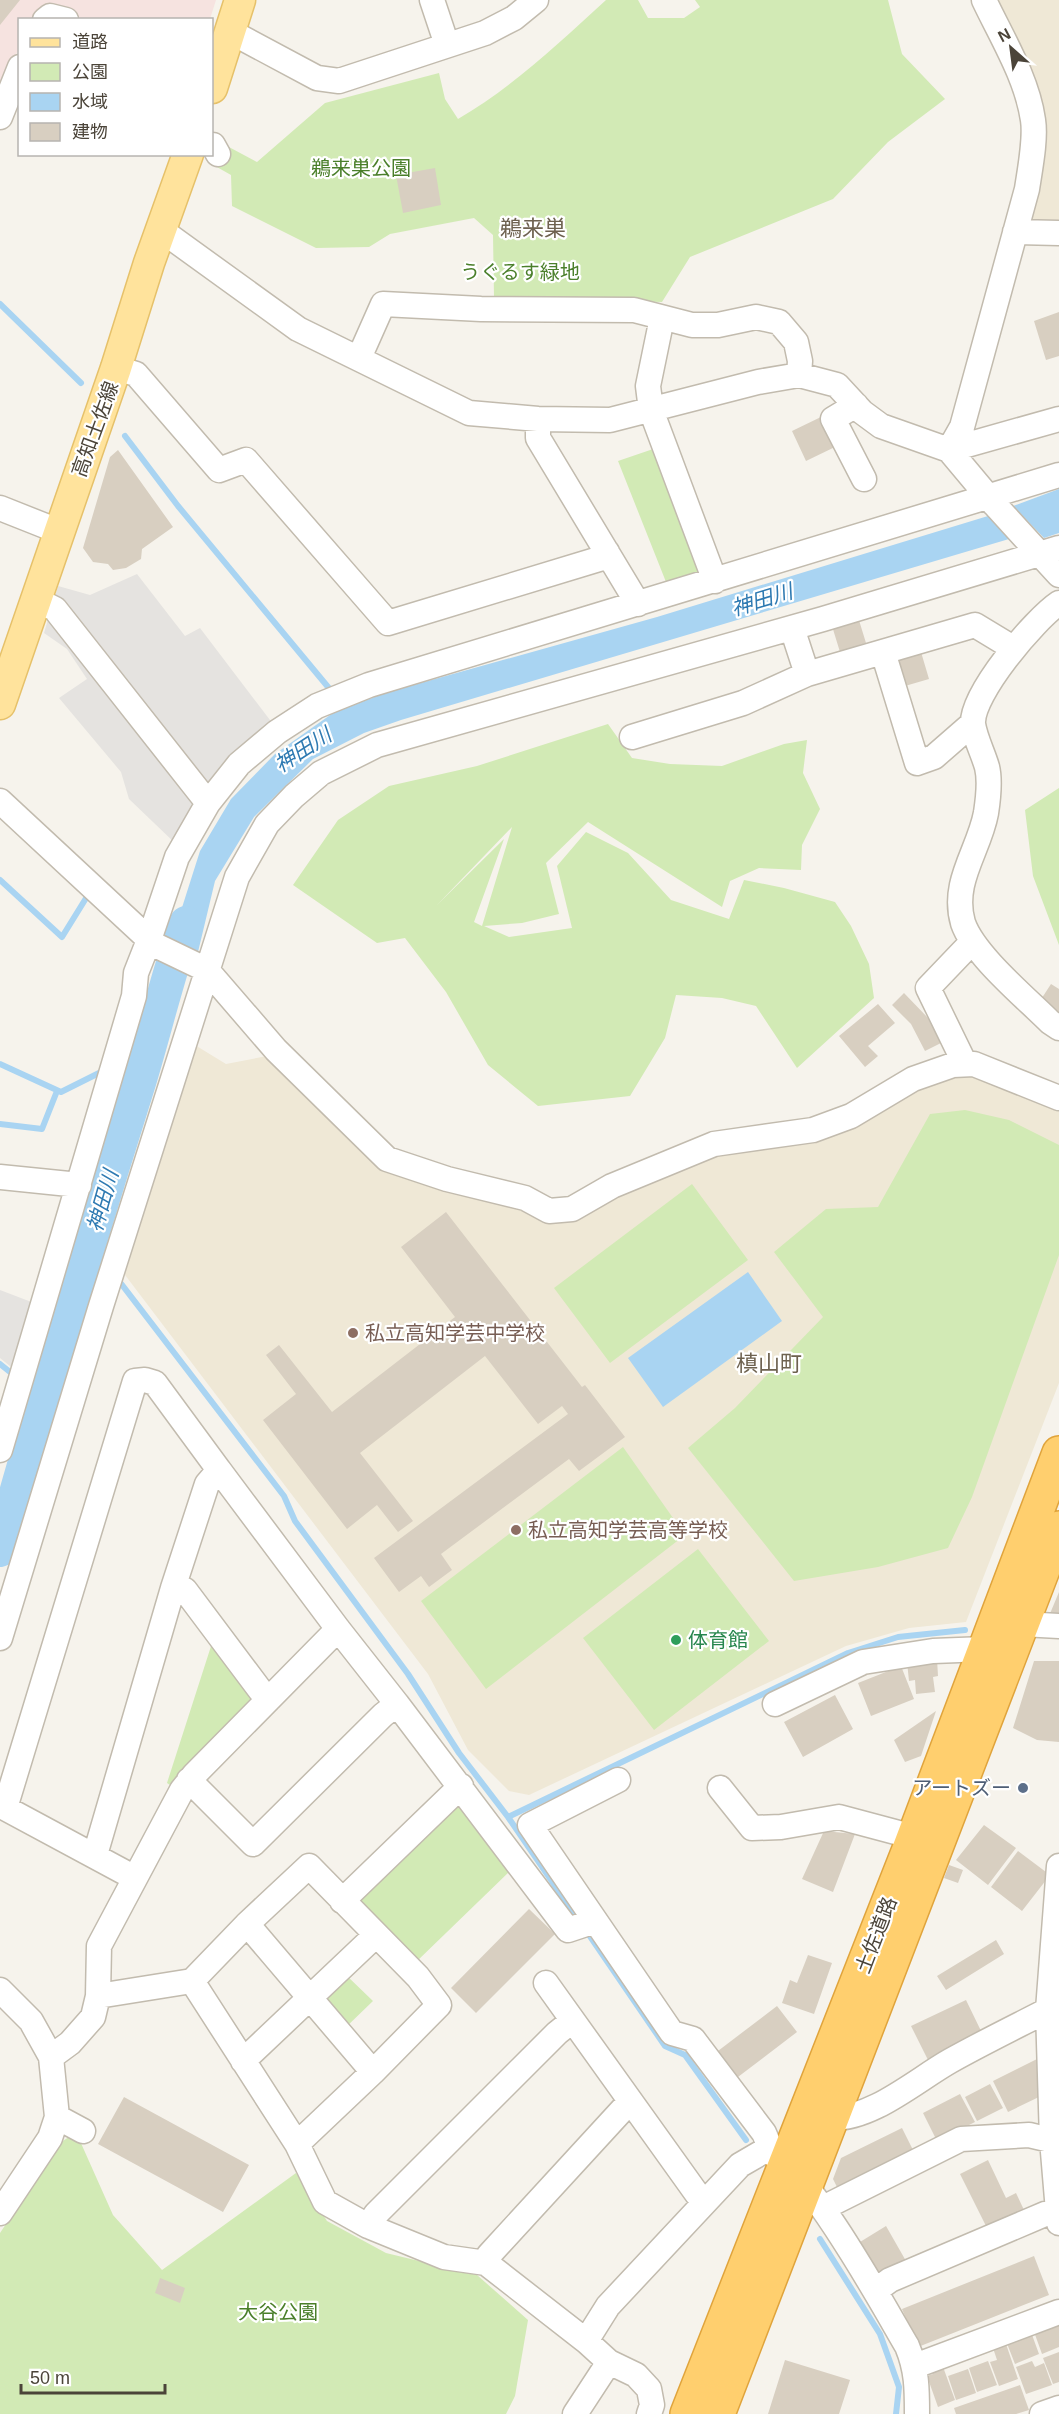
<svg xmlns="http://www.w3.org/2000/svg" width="1059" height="2414" font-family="Helvetica,'Noto Sans JP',sans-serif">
	<rect width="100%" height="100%" fill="#f6f3ec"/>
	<!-- education -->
	<path fill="#efe8d6" d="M997,0H1059V228H1026L1046,144L1045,123Z
		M190,1042L226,1064L267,1056L380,1166L528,1206L546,1217L711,1152L967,1070L1032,1094L1059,1110V1383L966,1622L909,1628L846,1646L529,1795L509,1791L468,1750L428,1674L122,1271Z"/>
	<!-- medical -->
	<path fill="#f6e3e0" d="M0,0H216L210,19H81L68,9L41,10L33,19L20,20L19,47L0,96Z"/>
	<!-- green -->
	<path fill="#d2eab5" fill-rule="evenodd" d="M606,0H638L648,18H684L700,7L695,0H888L902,54L945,99L888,142L833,199L690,257L662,302L494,297L493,235L474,218L390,234L369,247L316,248L232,206L231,175L208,162L214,139L257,162L325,103L439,73L445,99L458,119C513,87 559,43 606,0Z
		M659,447L707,575L668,587L618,461Z
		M608,724L632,758L670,764L722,766L784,744L807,740L803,773L820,809L802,845L801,870L759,868L730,881L722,907L588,822L546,863L559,914L522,923L484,926L509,937L572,928L557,866L586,832L628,853L671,900L729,919L744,880L784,888L835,902L851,926L869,964L874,998L797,1068L756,1006L722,998L676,995L665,1038L630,1096L538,1106L488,1065L446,992L405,938L377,943L293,885L338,820L389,786L477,766ZM512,827L482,926L474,922L504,839L437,905Z
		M1059,788V945L1033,876L1025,810Z
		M965,1110L1009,1120L1059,1145V1255L972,1497L948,1548L878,1567L794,1581L688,1448L735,1408L823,1317L774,1252L826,1209L878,1207L930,1114Z
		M692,1184L748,1260L610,1363L554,1288Z
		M623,1447L685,1535L486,1689L421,1601Z
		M698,1549L769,1641L654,1730L583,1638Z
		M213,1640L254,1692L252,1706L170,1785L167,1783Z
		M458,1798L512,1869L415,1963L357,1898Z
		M345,1974L373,2001L343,2030L318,2000Z
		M76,2132L113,2215L162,2270L296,2173L327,2221L386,2253L477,2275L528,2320L515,2396L506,2414H0V2233L60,2143Z"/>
	<!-- parking -->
	<path fill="#e5e3e0" d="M137,574L185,636L200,628L273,724L177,845L129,799L121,772L59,698L87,679L67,649L44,633L58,586L90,595Z
		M0,1290L34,1303L15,1370L0,1358Z"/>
	<!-- water -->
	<path fill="#a9d4f2" d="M1059,489V533L1044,538L1013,506Z
		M988,516L1009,539L401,720L364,733L313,759L254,817L215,881L198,952L172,939L200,851L231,799L275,754L333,713L385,693L657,617Z
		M748,1272L782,1321L663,1407L628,1358Z"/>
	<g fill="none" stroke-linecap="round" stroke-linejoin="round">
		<!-- stream -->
		<path stroke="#a9d4f2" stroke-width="6" d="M0,304L81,383
			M125,436L178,506L333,693
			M0,880L62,937L88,895L91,899
			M122,1061L150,1048
			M0,1064L61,1092L105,1070
			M0,1124L42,1129L57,1091
			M89,1242L106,1264
			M116,1277L284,1496L295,1521L408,1674L459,1753L508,1817L579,1921
			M0,1364L15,1376
			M24,1383L42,1398
			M508,1817L848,1653L898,1637L965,1630
			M585,1929L665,2046L685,2055L746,2140
			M820,2239L880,2334L899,2387L896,2414"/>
		<!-- river -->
		<path stroke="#a9d4f2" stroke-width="34" d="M0,1550C43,1396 89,1242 137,1089C154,1034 167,977 186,923"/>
	</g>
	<!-- building -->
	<path fill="#d8cfc1" d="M0,0H20L0,25Z
		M435,168L441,205L403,213L396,175Z
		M1059,312V356L1046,360L1034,321Z
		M823,416L837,446L806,461L792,431Z
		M118,450L173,527L142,549L141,559L126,568L113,570L108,564L93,562L83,548L110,457Z
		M858,617L866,643L840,652L832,626Z
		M921,652L929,679L905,686L898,659Z
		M1051,984L1059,989V1017L1038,1004Z
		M904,993L930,1020L943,1042L925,1051L911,1024L892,1005Z
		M878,1004L895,1023L868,1046L878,1056L865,1067L839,1036Z
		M446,1212L582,1387L585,1385L625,1437L579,1471L569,1459L441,1554L452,1570L429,1587L421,1576L399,1592L374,1558L568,1414L562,1406L538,1424L485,1356L360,1453L413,1521L398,1532L377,1505L347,1529L263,1420L296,1394L266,1355L279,1345L332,1412L455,1317L401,1247Z
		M1059,1592V1617L1049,1616Z
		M937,1659L938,1676L933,1677L935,1692L916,1694L915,1680L909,1681L907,1662Z
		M1034,1661H1059V1742L1037,1740L1013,1728Z
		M901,1666L914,1699L871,1716L858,1683Z
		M835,1695L853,1729L803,1757L784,1722Z
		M936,1711L921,1756L905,1762L894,1740Z
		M984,1825L1016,1848L988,1885L956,1860Z
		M824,1831L855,1834L833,1892L802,1879Z
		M1018,1851L1050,1875L1022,1911L991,1887Z
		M949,1865L963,1870L958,1883L944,1878Z
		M529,1909L555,1934L476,2013L451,1988Z
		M996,1940L1004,1954L946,1990L937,1976Z
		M808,1955L832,1963L814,2014L782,2003L790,1980L797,1983Z
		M966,2000L982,2033L928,2060L911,2026Z
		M777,2006L797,2032L734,2080L714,2054Z
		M1041,2057L1044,2080L1038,2091L1041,2096L1008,2112L993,2081Z
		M990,2084L1003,2108L977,2121L965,2097Z
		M960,2094L975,2122L937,2141L923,2113Z
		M124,2097L249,2165L223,2212L98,2144Z
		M902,2128L913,2150L837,2187L833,2179L841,2158Z
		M988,2160L1006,2198L1016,2193L1024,2210L987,2228L960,2174Z
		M886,2226L906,2261L880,2276L860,2242Z
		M1034,2256L1049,2295L918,2347L902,2309Z
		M160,2278L185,2288L180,2303L155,2293Z
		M1059,2318V2347L1042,2354L1033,2329Z
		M1031,2332L1039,2354L1015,2364L1006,2341Z
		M1006,2344L1018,2379L999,2386L990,2362L997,2360L993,2348Z
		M1059,2352V2382L1053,2384L1043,2358Z
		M785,2360L850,2380L839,2414H768Z
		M988,2361L997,2385L977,2392L969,2368Z
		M1032,2361L1035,2367L1044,2363L1052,2385L1026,2394L1016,2367Z
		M942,2364L955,2400L938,2407L927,2376L933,2374L930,2368Z
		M968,2369L976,2393L956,2400L948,2376Z
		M1020,2385L1029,2410L1016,2414H956L954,2408Z"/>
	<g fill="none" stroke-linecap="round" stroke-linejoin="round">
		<defs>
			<path id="minor" d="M432,0L447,45
				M45,20L50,16L66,20
				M231,32L317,78L339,81L485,33L514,18L536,0
				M0,117L20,67
				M213,145L218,154
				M161,230L298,329L469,413L538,419L610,420L758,382L799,375L837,385L862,412L881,426L949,450L995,505L1059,575
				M1015,232L1059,233
				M662,318L648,386L651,410L715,581
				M359,358L383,304L481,309L634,310L692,325H718L756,317L779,322L796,342L800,361L799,375
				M116,368L136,374L219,470L246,460L388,623L599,559L607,552
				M856,405L833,419L864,479
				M538,419V438L638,604
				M949,450L962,427L1027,189C1030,169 1036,139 1033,120C1027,78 1002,38 984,0
				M949,450L1059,419
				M0,508L58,531
				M35,599L55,609L208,803
				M1059,603C1035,619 971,694 973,724C975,738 983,753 987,767C990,779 988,800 986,813C979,851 951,882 963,923C974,955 1025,997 1050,1022L1059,1028
				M792,628L807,674
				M883,652L917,763L934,757L973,723
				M632,737L743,703L807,674L975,625L1013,648
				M0,801L155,945L207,970L276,1050L387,1159L447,1179L525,1198L549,1211L572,1209L612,1186L714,1144L813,1130L851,1116L913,1079L953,1065L974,1064L1059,1098
				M965,1064L928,988L972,942
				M0,1177L79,1185
				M0,1450L134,996L136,973L149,940L177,857L208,803L239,764L277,732L317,706L369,685L1059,475
				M173,1588L185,1590L260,1690L270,1698
				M1022,1624L1059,1626
				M0,1638L101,1306L237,877L267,824L294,796L321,773L377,745L823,619L1059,548
				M397,1704L568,1930L595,1921
				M775,1704L863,1662L933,1651L985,1649
				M189,1780L253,1844L383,1715L397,1704L338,1629L219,1470
				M618,1780L530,1825L672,2033L693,2039L764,2133L772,2152
				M720,1788L752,1828L781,1827L839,1817L914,1837
				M95,1855L173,1588L207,1484L219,1470L155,1383L145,1380L135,1381L5,1808L135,1878
				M1059,1866L1048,2010L1052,2140L1059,2223
				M342,1901L461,1786
				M247,1924L373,2072
				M192,1981L297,2144L325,2202L368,2226L444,2257L486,2263L586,2341L609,2362L636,2375L649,2389L652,2405L649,2414
				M546,1983L697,2194L705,2201
				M0,1990L31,2021L51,2057L57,2117L50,2138L0,2213
				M98,1996L192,1981L247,1924L309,1866L418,1977L439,2005L373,2072L297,2144
				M51,2057L70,2043L93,2017L98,1996L99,1946L182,1790L194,1775L338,1629
				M243,2061L376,1935
				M57,2117L83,2131
				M832,2118C872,2119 915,2081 950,2061C982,2043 1015,2027 1048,2010
				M823,2208L961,2139L1029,2135L1059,2142
				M368,2226L376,2214L557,2033L572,2021
				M486,2263L489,2255L623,2109L631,2104
				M875,2291L890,2280L1045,2214L1058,2213
				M586,2341L608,2306L740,2165L764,2151C803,2157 885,2309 907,2346C917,2370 917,2389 917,2414
				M915,2366L1059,2312
				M575,2414L609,2362
				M1042,2414L1059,2408"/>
			<path id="major" d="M212,88L240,0
				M0,704L116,368L149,263L188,154"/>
			<path id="highway" d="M687,2414L908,1852L1059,1453
				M718,2414L1059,1528"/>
		</defs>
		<!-- minor casing -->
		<use href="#minor" stroke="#c2bbae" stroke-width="27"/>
		<!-- major casing -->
		<use href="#major" stroke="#e6c16a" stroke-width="33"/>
		<!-- highway casing -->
		<use href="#highway" stroke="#e0a43c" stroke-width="36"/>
		<!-- minor -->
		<use href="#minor" stroke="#fff" stroke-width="24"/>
		<!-- major -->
		<use href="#major" stroke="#ffe39c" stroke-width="30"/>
		<!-- highway -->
		<use href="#highway" stroke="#ffcf6e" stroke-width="33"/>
	</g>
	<!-- markers -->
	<g fill="#8d6e63" stroke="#fff" stroke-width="2">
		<circle cx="353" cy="1333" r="6"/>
		<circle cx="516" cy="1530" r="6"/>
	</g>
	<circle fill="#2e9e5b" stroke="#fff" stroke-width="2" cx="676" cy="1640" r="6"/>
	<circle fill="#5c6f8a" stroke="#fff" stroke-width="2" cx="1023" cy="1788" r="6"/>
	<g text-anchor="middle" stroke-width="4.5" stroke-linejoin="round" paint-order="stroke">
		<!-- park labels -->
		<g font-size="20" fill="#4a7f2a" stroke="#fff">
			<text x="361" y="175">鵜来巣公園</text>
			<text x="520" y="279">うぐるす緑地</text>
			<text x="278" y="2319">大谷公園</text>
		</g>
		<!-- street labels -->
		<g font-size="20" fill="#4b4439" stroke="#fff">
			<text transform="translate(95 429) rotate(-70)" y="7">高知土佐線</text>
			<text transform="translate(876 1935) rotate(-69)" y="7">土佐道路</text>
		</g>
		<!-- education labels -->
		<g font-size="20" fill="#785e54" stroke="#fff" text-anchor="start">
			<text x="365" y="1340">私立高知学芸中学校</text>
			<text x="528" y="1537">私立高知学芸高等学校</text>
		</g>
		<!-- leisure labels -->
		<g font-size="20" fill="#27864d" stroke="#fff" text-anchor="start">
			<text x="688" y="1647">体育館</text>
		</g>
		<!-- service labels -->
		<g font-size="20" fill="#4e5e75" stroke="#fff" text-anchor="end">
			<text x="1011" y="1795">アートズー</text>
		</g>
		<!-- water labels -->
		<g font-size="21" font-style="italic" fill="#2e7ab2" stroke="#fff">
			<text transform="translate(762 600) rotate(-17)" y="7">神田川</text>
			<text transform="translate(303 750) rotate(-33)" y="7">神田川</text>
			<text transform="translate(103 1201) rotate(-74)" y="7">神田川</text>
		</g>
		<!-- quarter labels -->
		<g font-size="22" fill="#6e6250" stroke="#fff">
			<text x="533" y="236">鵜来巣</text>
			<text x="769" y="1371">槙山町</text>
		</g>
	</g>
	<!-- legend -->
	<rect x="18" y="18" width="195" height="138" fill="#ffffff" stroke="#b7b4b0" stroke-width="1.5"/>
	<rect x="30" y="38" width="30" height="9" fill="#ffe39c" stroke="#b7b4b0" stroke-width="1.5"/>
	<text x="72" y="48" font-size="18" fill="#4b4439">道路</text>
	<rect x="30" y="63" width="30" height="18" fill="#d2eab5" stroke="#b7b4b0" stroke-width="1.5"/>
	<text x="72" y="78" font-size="18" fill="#4b4439">公園</text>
	<rect x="30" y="93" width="30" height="18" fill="#a9d4f2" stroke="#b7b4b0" stroke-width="1.5"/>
	<text x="72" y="108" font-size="18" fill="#4b4439">水域</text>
	<rect x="30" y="123" width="30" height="18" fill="#d8cfc1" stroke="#b7b4b0" stroke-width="1.5"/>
	<text x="72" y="138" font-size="18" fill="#4b4439">建物</text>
	<!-- north arrow -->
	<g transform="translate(1011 48) rotate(332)" stroke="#ffffff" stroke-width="4.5" paint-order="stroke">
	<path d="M0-4.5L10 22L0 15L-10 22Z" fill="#4b4439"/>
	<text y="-9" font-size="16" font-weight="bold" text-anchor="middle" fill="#4b4439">N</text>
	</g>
	<!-- scale -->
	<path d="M21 2384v9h144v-9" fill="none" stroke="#4b4439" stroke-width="3"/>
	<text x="30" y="2384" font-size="18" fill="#4b4439" stroke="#ffffff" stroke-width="4.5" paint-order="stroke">50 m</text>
</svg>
